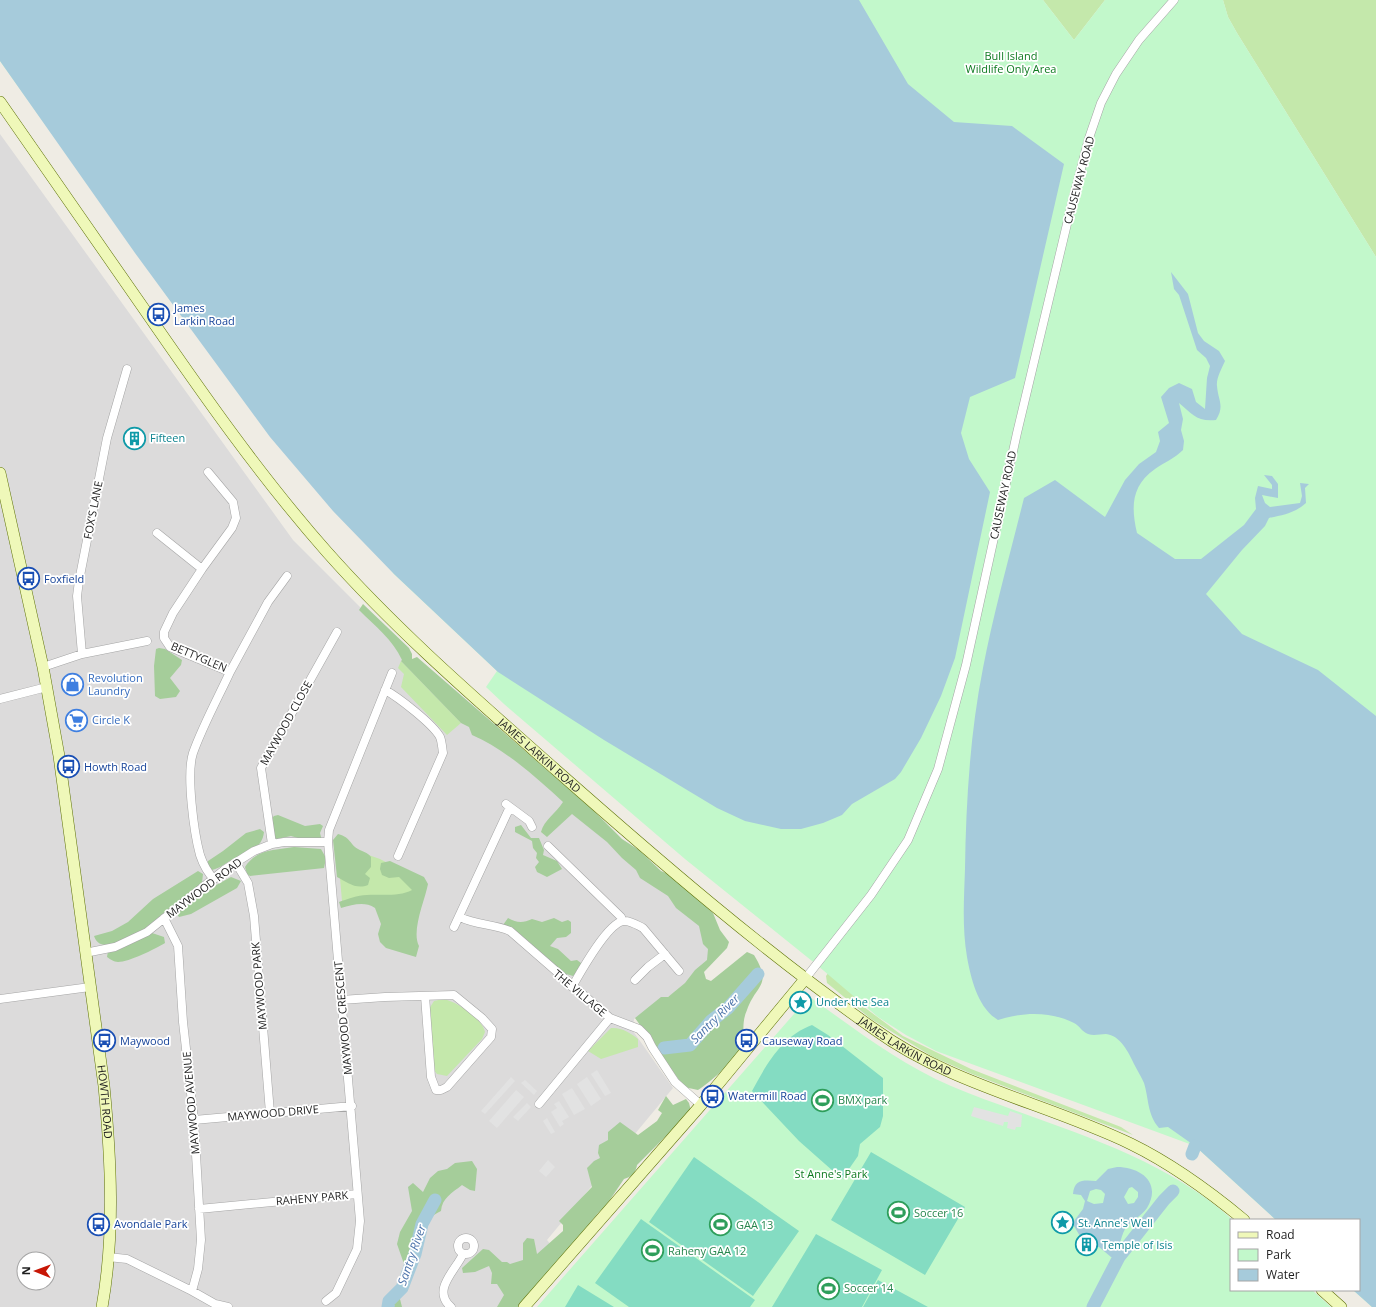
<svg xmlns="http://www.w3.org/2000/svg" width="1376" height="1307" font-family="'Open Sans',sans-serif">
	<rect width="100%" height="100%" fill="#efece4"/>
	<!-- residential -->
	<path fill="#dcdbdb" fill-rule="evenodd" d="M0,134L293,540L420,667L707,918L719,950L683,987L634,1019L633,1031L673,1088L547,1240L560,1256L520,1307H0ZM24,1259H48V1283H24Z"/>
	<!-- grass -->
	<path fill="#c4e8ab" d="M1043,0H1105L1074,40Z
		M1223,0H1376V257L1237,33L1228,17Z
		M401,661L461,723L447,735L401,687L404,674L398,668Z
		M337,844L380,859L420,880L415,896L342,901Z
		M838,960L864,1007L903,1036L971,1069L1121,1127L1133,1135L972,1074L933,1057L871,1019L827,983L826,976Z
		M443,999C456,1001 482,1018 485,1032L482,1039L447,1076L437,1074L434,1070L429,1009L434,1001Z
		M611,1028C621,1027 631,1033 638,1039V1047L601,1059L588,1051Z"/>
	<!-- forest -->
	<path fill="#a5cd9a" d="M363,604L409,648L412,654V659L417,657L593,810L622,839L639,850L661,871L668,874L697,898L713,913L720,930L729,942L727,948L704,972L706,979L711,981L747,952L754,955C773,986 756,984 747,1010C742,1021 744,1029 743,1040C740,1057 712,1081 698,1090L684,1087L635,1018L661,997H668L685,983L695,970L707,960L708,949L703,944L699,926L676,908L668,896L640,878L636,870L622,858L607,842L572,814L547,837L541,832C544,820 556,813 563,802C537,778 505,749 472,735L469,727L461,723L401,661L402,660C393,640 375,626 359,610Z
		M159,648L165,649L182,660L181,665L170,678L180,691L176,697L160,699L155,696L154,666L156,649Z
		M278,815L305,826L320,824L323,826L320,833L322,841L305,840L291,836L277,839L274,838L270,820L274,816Z
		M521,825L531,838H539L544,850L543,855L557,861L562,869L547,877L537,872L535,867L539,862L536,858L537,853L533,848L532,841L515,832V827Z
		M260,829L264,832C262,849 248,852 235,858C227,862 221,868 212,870L208,868V861L223,851L246,833Z
		M338,834C352,838 349,844 358,849C363,852 367,852 371,857V867L365,874L370,878L368,885C356,890 347,882 337,877L333,840Z
		M294,847L321,849L326,858L324,868L250,876L247,874L245,867C256,849 276,850 294,847Z
		M390,861L424,877L428,884C425,900 411,931 419,946L416,957L386,948L380,942L378,934L381,924L375,908C364,901 353,905 341,908L339,902C348,899 357,895 367,895C381,894 399,897 412,890L399,877L389,878L382,875L380,869L381,863Z
		M198,871L203,874L202,883L194,891L198,898L209,889L231,877L241,881L237,888L191,914L179,917L172,908L152,933L164,937L165,943C155,949 129,962 118,962C114,962 110,959 107,957L109,945C101,945 97,944 94,936L112,931L128,922L153,899Z
		M508,918C517,923 523,923 532,919L542,922L554,918L562,922L568,920L571,922V933L566,937L557,938L550,946L558,949L571,961L577,960L581,963V967L573,976L563,973L503,925Z
		M666,1096L673,1105L686,1099L689,1103L691,1111L637,1165C636,1172 632,1177 624,1179L605,1207L598,1213L550,1273L518,1307H497L504,1295L497,1284H491L492,1273L489,1266L475,1272L463,1273L462,1268L483,1249L489,1250L502,1262H507L510,1264L523,1260V1243L527,1238L534,1239L537,1254L563,1231V1225L559,1221L592,1187L587,1168L594,1161L600,1158L598,1153L599,1145L608,1140V1132L620,1122L638,1135L657,1121L662,1113L658,1110Z
		M472,1161L477,1169L475,1191L470,1190L462,1185C452,1193 442,1198 441,1211C422,1219 422,1238 416,1255V1261L412,1266L404,1264L397,1244L400,1232L412,1211L408,1187L413,1183L423,1192L430,1178L438,1171L447,1169L455,1163Z
		M392,1292L399,1295L402,1307H383Z"/>
	<!-- park -->
	<path fill="#c2f8cb" d="M0,0H1043L1074,40L1105,0H1223L1228,17L1237,33L1376,257V1307H1372L1353,1290H1359V1220H1276L1195,1146L936,1051L906,1035L878,1017L817,965L685,859L504,704L486,687L497,671L394,574L175,307L0,61Z
		M808,998H811C858,1031 898,1063 951,1086C1047,1126 1154,1149 1233,1220H1231V1290H1312L1331,1307H537Z"/>
	<!-- pitch -->
	<path fill="#84dcc2" d="M812,1025L828,1035L883,1078V1116L880,1127L860,1144L858,1156L842,1179L799,1141L752,1091C766,1065 782,1036 812,1025Z
		M871,1152L965,1207L925,1275L831,1220Z
		M694,1157L799,1231L753,1296L649,1222Z
		M641,1219L755,1300L750,1307H629L595,1283Z
		M816,1234L882,1270L862,1307H772Z
		M878,1280L928,1307H863Z
		M578,1285L614,1307H565Z"/>
	<!-- parking -->
	<path fill="#e2e2e2" d="M597,1070L611,1093L605,1096L591,1074Z
		M511,1077L515,1081L485,1114L481,1111Z
		M587,1077L601,1099L591,1106L577,1084Z
		M525,1080L537,1091L534,1095L521,1083Z
		M572,1088L585,1109L574,1115L562,1094Z
		M516,1090L524,1097L497,1128L489,1121Z
		M559,1101L569,1117L562,1121L564,1124L560,1127L551,1112L557,1108L554,1104Z
		M527,1103L531,1107L518,1121L513,1117Z
		M974,1107L1008,1116L1010,1111L1022,1115L1021,1127H1016L1015,1130L1007,1128L1008,1122H1004L1003,1126L971,1116Z
		M547,1118L555,1132L551,1134L543,1121Z
		M548,1160L555,1167L546,1177L539,1171Z"/>
	<!-- water -->
	<path fill="#a6cbdb" fill-rule="evenodd" d="M0,0H859L908,84L954,122L1012,126L1064,164L1015,378L970,397L961,433L969,459L990,492L955,658L941,696L921,738L901,772L895,779L852,804L842,815L823,823L801,829H781L745,821L717,808L604,740L498,672L394,574L333,511L270,437L135,253L0,61Z
		M1171,272L1188,294L1198,333L1204,341L1219,351L1225,361C1222,368 1216,378 1217,386C1218,400 1225,406 1216,420C1197,422 1192,414 1179,403L1183,419L1181,430L1184,441L1183,450C1174,459 1165,462 1155,469C1131,486 1131,507 1137,533L1175,559H1201L1244,525L1256,509L1255,498L1258,486L1272,489V485L1264,475L1272,476L1278,484V498L1262,495L1265,503L1270,507L1300,503L1302,496L1300,483L1309,484L1305,488L1306,503C1295,513 1283,515 1269,518L1265,526L1242,550L1206,594L1242,634L1318,670L1376,716V1307H1372L1353,1290H1359V1220H1276L1195,1146L1168,1127L1159,1128C1147,1114 1149,1099 1144,1083C1141,1076 1137,1070 1134,1064C1129,1053 1120,1035 1106,1034C1100,1034 1094,1036 1088,1034C1082,1032 1080,1026 1074,1023C1050,1011 1023,1012 998,1020C978,1008 971,979 967,957C962,928 964,898 965,869C966,802 970,734 983,668C994,611 1010,554 1024,498L1055,480L1105,517L1125,480L1139,464L1156,452L1160,441L1158,432L1169,423L1161,397L1169,388L1179,383L1192,389L1196,402L1205,409L1207,378L1210,366L1206,358L1197,350L1179,295L1174,289Z
		M1117,1167C1141,1167 1162,1183 1147,1208C1141,1217 1131,1220 1125,1229C1120,1238 1120,1250 1113,1257H1111L1099,1247L1090,1246L1091,1244L1086,1241L1084,1243L1074,1226V1221L1083,1209L1085,1201L1081,1195L1073,1194C1074,1179 1084,1180 1096,1181L1108,1169ZM1132,1187L1138,1192V1197L1134,1203L1128,1204L1124,1197L1129,1188ZM1096,1189L1101,1190L1105,1194L1103,1203L1094,1204L1087,1201L1090,1191Z"/>
	<g fill="none" stroke-linecap="round" stroke-linejoin="round">
		<!-- river -->
		<path stroke="#a6cbdb" stroke-width="13" d="M664,1048L690,1045L711,1021L728,1008L758,974
			M1192,1154L1195,1146
			M388,1307L389,1301L402,1288L415,1254L422,1224L435,1200
			M1093,1307L1119,1257L1164,1200L1173,1191"/>
		<defs>
			<path id="street" d="M208,472L233,502L236,518L232,528L202,569L173,613L164,632V638L170,647L230,672L268,602L287,576
				M157,533L202,569
				M82,654L77,596L79,581L107,438L127,369
				M43,667L82,654L147,641
				M385,690C398,697 433,724 440,737C442,742 442,747 443,753L398,856
				M0,699L47,687
				M506,804L529,821L532,827
				M272,844L261,768L337,632
				M548,846L621,917L622,921
				M236,863L248,883L254,916L270,1113
				M214,879C208,873 203,864 200,855C194,833 186,774 193,753C203,725 218,698 230,672
				M460,917C475,925 494,924 510,931L610,1018L639,1029L647,1037L652,1047L675,1082L701,1105
				M164,918L178,946L183,1022L194,1120L201,1240L198,1269L192,1291
				M454,927L510,807
				M85,953L115,947L147,932L224,870L254,851L272,844L284,842H328
				M805,979L871,895L908,840L938,769L966,665L1017,433L1072,203L1089,138L1101,103L1116,74L1139,40L1174,0
				M635,980L648,967L665,954
				M572,987C580,973 607,924 623,921C630,920 637,925 643,928L679,971
				M0,999L90,987
				M341,1000L385,997L454,995L482,1018L492,1029L491,1037L447,1087L441,1090H436L431,1077L425,996
				M539,1104L610,1018
				M194,1120L352,1106
				M199,1209L357,1194
				M458 1246a8 8 0 1 1 16 0a8 8 0 1 1-16 0Z
				M108,1257L127,1259L192,1291L215,1304L228,1307
				M326,1301L336,1293L357,1249L360,1221L328,842L329,830L392,673
				M451,1307C431,1290 456,1270 463,1254"/>
			<g id="secondary">
				<path id="s1" d="M0,102C47,170 95,238 142,306C200,390 259,475 327,552C397,631 477,700 556,770C658,860 762,950 874,1029C951,1085 1046,1103 1131,1144C1172,1164 1209,1191 1244,1220"/>
				<path id="s2" d="M0,473L43,667L59,756L104,1086C111,1159 115,1235 102,1307"/>
				<path d="M1322,1290L1341,1307"/>
				<path d="M524,1307L701,1105L805,979"/>
			</g>
		</defs>
		<!-- street casing -->
		<use href="#street" stroke="#a5a5a5" stroke-width="9"/>
		<!-- secondary casing -->
		<use href="#secondary" stroke="#5e7207" stroke-width="12"/>
		<!-- street -->
		<use href="#street" stroke="#fff" stroke-width="8"/>
		<!-- secondary -->
		<use href="#secondary" stroke="#eff8b9" stroke-width="11"/>
	</g>
	<!-- icons -->
	<defs>
		<symbol id="bus-ring" viewBox="-11 -11 22 22"><circle r="9.5" fill="#fff" stroke="#1a4fb4" stroke-width="1.5"/><path d="M-5-6H5V4H4V6H2V4H-2V6H-4V4H-5ZM-3.5-4V0h7V-4ZM-3.5 1.2v1.5H-2V1.2ZM2 1.2v1.5H3.5V1.2Z" fill="#1a4fb4"/></symbol>
		<symbol id="building-ring" viewBox="-11 -11 22 22"><circle r="9.5" fill="#fff" stroke="#0f9aa8" stroke-width="1.5"/><path d="M-4-6H4V6H1V3H-1V6H-4ZM-2.5-4.3h1.7v1.8h-1.7ZM.8-4.3h1.7v1.8H.8ZM-2.5-1h1.7V.8h-1.7ZM.8-1h1.7V.8H.8Z" fill="#0f9aa8"/></symbol>
		<symbol id="shop-ring" viewBox="-11 -11 22 22"><circle r="9.5" fill="#fff" stroke="#3f7fe0" stroke-width="1.5"/><path d="M-5-2.5h2.3a2.7 3.5 0 0 1 5.4 0H5L5.5 6h-11ZM-1.5-2.5h3a1.5 2.3 0 0 0-3 0Z" fill="#3f7fe0"/></symbol>
		<symbol id="supermarket-ring" viewBox="-11 -11 22 22"><circle r="9.5" fill="#fff" stroke="#3f7fe0" stroke-width="1.5"/><path d="M-6-5.5h2.5l.6 2H6L4.5 2H-2.5L-4.4-4H-6ZM-1.5 3.2a1.3 1.3 0 1 0 .1 0ZM3 3.2a1.3 1.3 0 1 0 .1 0Z" fill="#3f7fe0"/></symbol>
		<symbol id="sight-ring" viewBox="-11 -11 22 22"><circle r="9.5" fill="#fff" stroke="#0f9aa8" stroke-width="1.5"/><path d="M0-6L1.8-2.2L6-1.7L2.9 1.2L3.7 5.4L0 3.3L-3.7 5.4L-2.9 1.2L-6-1.7L-1.8-2.2Z" fill="#0f9aa8"/></symbol>
		<symbol id="stadium-ring" viewBox="-11 -11 22 22"><circle r="9.5" fill="#fff" stroke="#2e9e5b" stroke-width="1.5"/><path d="M0-5a6.5 5 0 1 0 0 10a6.5 5 0 1 0 0-10ZM-3.5-1.8h7v3.6h-7Z" fill="#2e9e5b"/></symbol>
	</defs>
	<g fill-rule="evenodd">
		<use href="#bus-ring" x="146" y="302" width="25" height="25"/>
		<use href="#building-ring" x="122" y="426" width="25" height="25"/>
		<use href="#bus-ring" x="16" y="566" width="25" height="25"/>
		<use href="#shop-ring" x="60" y="672" width="25" height="25"/>
		<use href="#supermarket-ring" x="64" y="708" width="25" height="25"/>
		<use href="#bus-ring" x="56" y="754" width="25" height="25"/>
		<use href="#sight-ring" x="788" y="990" width="25" height="25"/>
		<use href="#bus-ring" x="92" y="1028" width="25" height="25"/>
		<use href="#bus-ring" x="734" y="1028" width="25" height="25"/>
		<use href="#bus-ring" x="700" y="1084" width="25" height="25"/>
		<use href="#stadium-ring" x="810" y="1088" width="25" height="25"/>
		<use href="#stadium-ring" x="886" y="1200" width="25" height="25"/>
		<use href="#sight-ring" x="1050" y="1210" width="25" height="25"/>
		<use href="#bus-ring" x="86" y="1212" width="25" height="25"/>
		<use href="#stadium-ring" x="708" y="1212" width="25" height="25"/>
		<use href="#building-ring" x="1074" y="1232" width="25" height="25"/>
		<use href="#stadium-ring" x="640" y="1238" width="25" height="25"/>
		<use href="#stadium-ring" x="816" y="1276" width="25" height="25"/>
	</g>
	<g text-anchor="middle" stroke-width="3.5" stroke-linejoin="round" paint-order="stroke">
		<!-- park labels -->
		<g font-size="11" fill="#0e7a20" stroke="#fff">
			<text x="1011" y="60">Bull Island<tspan x="1011" dy="13">Wildlife Only Area</tspan></text>
			<text x="831" y="1178">St Anne's Park</text>
		</g>
		<!-- street labels -->
		<g font-size="11" fill="#1e1e1e" stroke="#fff">
			<text transform="translate(1079 180) rotate(-75)" y="4">CAUSEWAY ROAD</text>
			<text transform="translate(1003 495) rotate(-78)" y="4">CAUSEWAY ROAD</text>
			<text transform="translate(93 510) rotate(-79)" y="4">FOX'S LANE</text>
			<text transform="translate(199 657) rotate(23)" y="4">BETTYGLEN</text>
			<text transform="translate(286 723) rotate(-61)" y="4">MAYWOOD CLOSE</text>
			<text dy="4" stroke="none"><textPath href="#s1" startOffset="851">JAMES LARKIN ROAD</textPath></text>
			<text transform="translate(204 888) rotate(-37)" y="4">MAYWOOD ROAD</text>
			<text transform="translate(259 986) rotate(-95)" y="4">MAYWOOD PARK</text>
			<text transform="translate(580 993) rotate(40)" y="4">THE VILLAGE</text>
			<text transform="translate(343 1018) rotate(-95)" y="4">MAYWOOD CRESCENT</text>
			<text dy="4" stroke="none"><textPath href="#s1" startOffset="1319">JAMES LARKIN ROAD</textPath></text>
			<text dy="4" stroke="none"><textPath href="#s2" startOffset="638">HOWTH ROAD</textPath></text>
			<text transform="translate(191 1103) rotate(-95)" y="4">MAYWOOD AVENUE</text>
			<text transform="translate(273 1113) rotate(-5)" y="4">MAYWOOD DRIVE</text>
			<text transform="translate(312 1198) rotate(-5)" y="4">RAHENY PARK</text>
		</g>
		<!-- transit labels -->
		<g font-size="11" fill="#164399" stroke="#fff" text-anchor="start">
			<text x="174" y="312">James<tspan x="174" dy="13">Larkin Road</tspan></text>
			<text x="44" y="583">Foxfield</text>
			<text x="84" y="771">Howth Road</text>
			<text x="120" y="1045">Maywood</text>
			<text x="762" y="1045">Causeway Road</text>
			<text x="728" y="1100">Watermill Road</text>
			<text x="114" y="1228">Avondale Park</text>
		</g>
		<!-- culture labels -->
		<g font-size="11" fill="#0d838f" stroke="#fff" text-anchor="start">
			<text x="150" y="442">Fifteen</text>
			<text x="816" y="1006">Under the Sea</text>
			<text x="1078" y="1227">St. Anne's Well</text>
			<text x="1102" y="1249">Temple of Isis</text>
		</g>
		<!-- shop labels -->
		<g font-size="11" fill="#366cbe" stroke="#fff" text-anchor="start">
			<text x="88" y="682">Revolution<tspan x="88" dy="13">Laundry</tspan></text>
			<text x="92" y="724">Circle K</text>
		</g>
		<!-- leisure labels -->
		<g font-size="11" fill="#27864d" stroke="#fff" text-anchor="start">
			<text x="838" y="1104">BMX park</text>
			<text x="914" y="1217">Soccer 16</text>
			<text x="736" y="1229">GAA 13</text>
			<text x="668" y="1255">Raheny GAA 12</text>
			<text x="844" y="1292">Soccer 14</text>
		</g>
		<!-- water labels -->
		<g font-size="12" font-style="italic" fill="#4d74ab" stroke="#fff">
			<text transform="translate(715 1019) rotate(-45)" y="4">Santry River</text>
			<text transform="translate(412 1255) rotate(-71)" y="4">Santry River</text>
		</g>
	</g>
	<!-- legend -->
	<rect x="1230" y="1219" width="130" height="72" fill="#ffffff" stroke="#a5a5a5"/>
	<rect x="1238" y="1232" width="20" height="6" fill="#eff8b9" stroke="#a5a5a5"/>
	<text x="1266" y="1239" font-size="12" fill="#1e1e1e">Road</text>
	<rect x="1238" y="1249" width="20" height="12" fill="#c2f8cb" stroke="#a5a5a5"/>
	<text x="1266" y="1259" font-size="12" fill="#1e1e1e">Park</text>
	<rect x="1238" y="1269" width="20" height="12" fill="#a6cbdb" stroke="#a5a5a5"/>
	<text x="1266" y="1279" font-size="12" fill="#1e1e1e">Water</text>
	<!-- north arrow -->
	<g transform="translate(36 1271) rotate(271)"><circle r="19" fill="#ffffff" stroke="#a5a5a5"/>
	<path d="M0-3L7 15L0 10L-7 15Z" fill="#c71605"/>
	<text y="-6" font-size="11" font-weight="bold" text-anchor="middle" fill="#1e1e1e">N</text>
	</g>
</svg>
